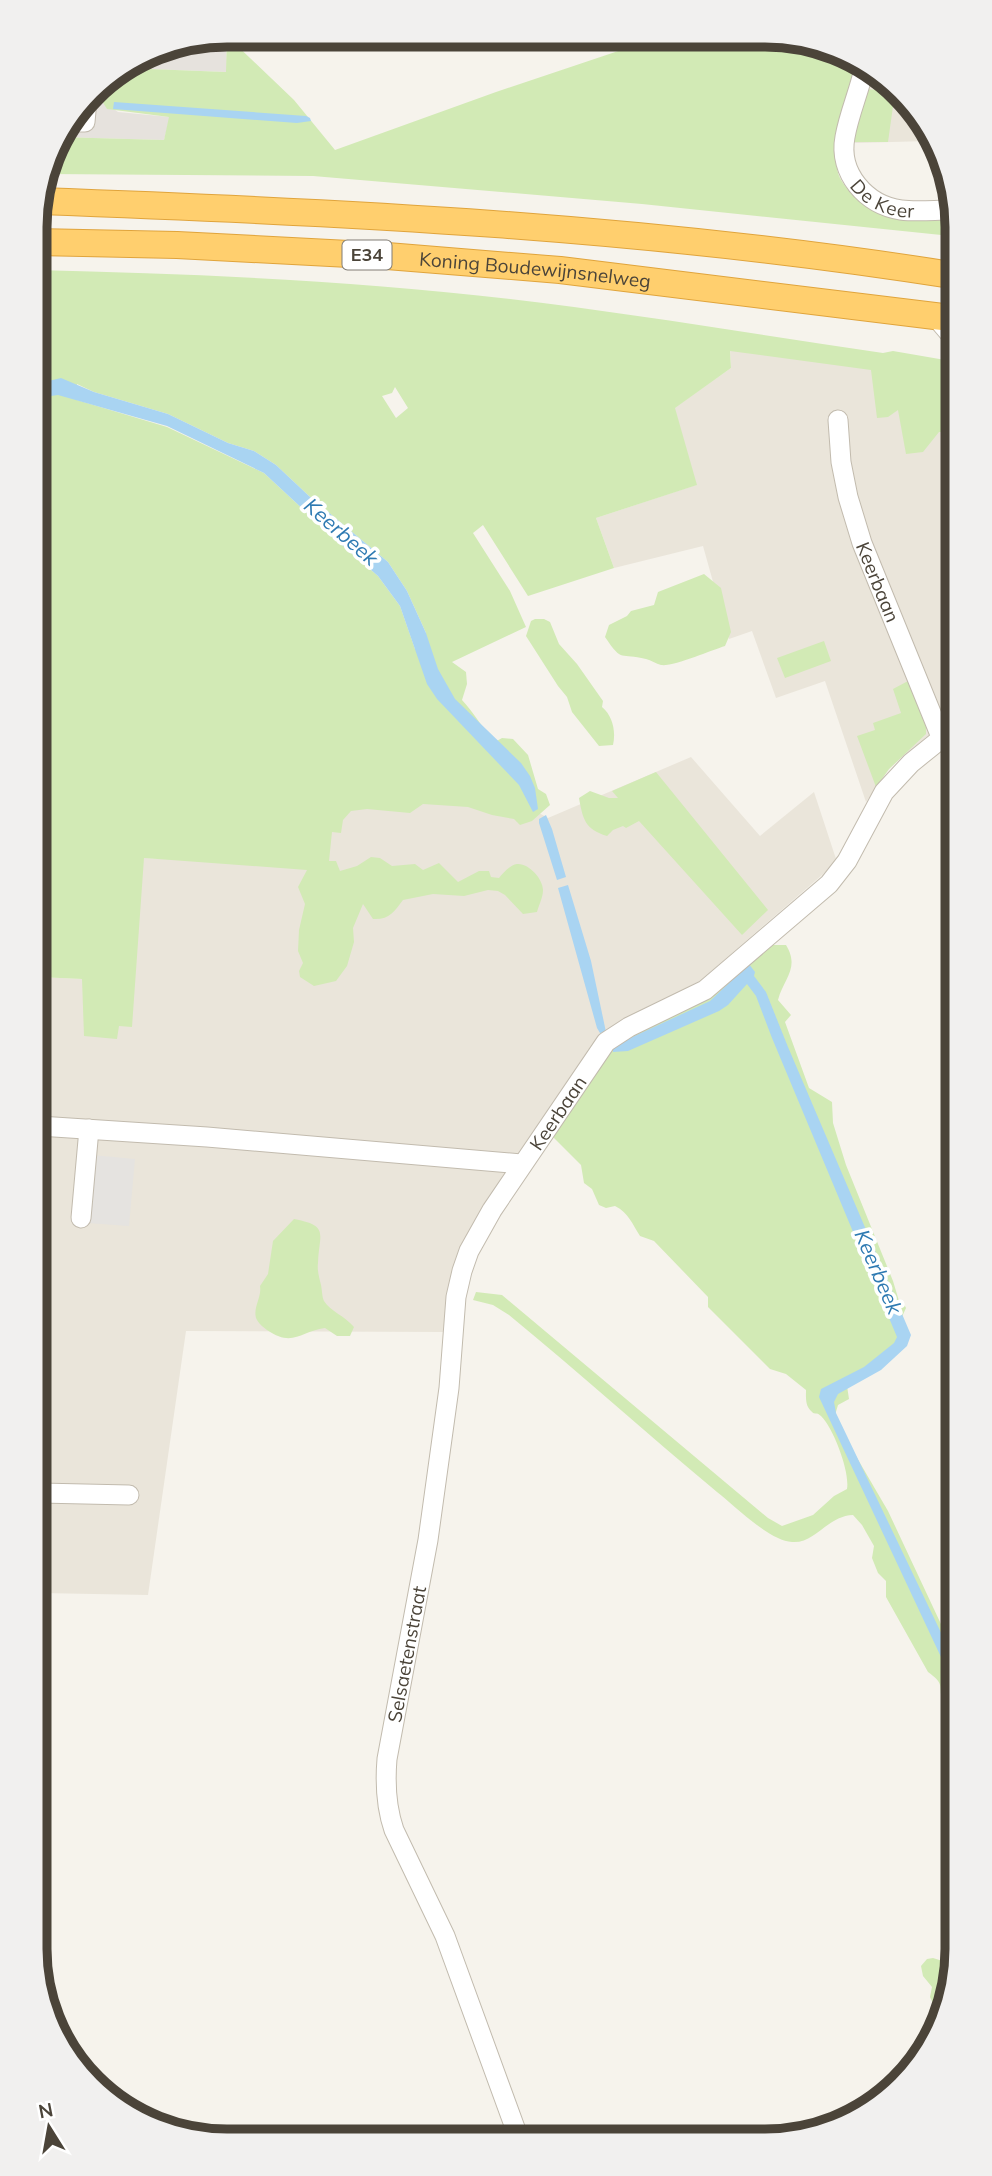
<svg xmlns="http://www.w3.org/2000/svg" width="992" height="2176" font-family="Mulish,sans-serif">
	<rect width="100%" height="100%" fill="#f6f3ec"/>
	<!-- residential -->
	<path fill="#eae5da" d="M858,66L892,83L928,141L856,143L839,139Z
		M730,350L951,374L952,716L901,758L889,769L866,802L825,681L776,698L752,631L729,639L703,546L614,568L596,518L696,485L674,408L731,368Z
		M691,757L760,836L814,792L837,862L701,980L608,1032L592,1044L501,1183L449,1290L443,1332L186,1331L148,1595L40,1593L38,977L82,979L144,858L173,859L338,793L532,809L548,818Z"/>
	<!-- industrial -->
	<path fill="#e6e2dd" d="M226,35L227,72L124,68L154,49Z
		M103,81L102,101L118,112L170,117L164,140L58,137Z"/>
	<!-- green -->
	<path fill="#d2eab5" fill-rule="evenodd" d="M227,36L294,100L335,150L496,92L657,38L802,39L858,66L836,151C836,160 836,169 840,178C850,197 875,215 896,219C913,222 933,220 951,220V236L642,204L313,176L46,174L55,142L58,137L164,140L169,117L107,109L102,101L103,81L124,68L226,72Z
		M867,89L895,92L888,142H852Z
		M36,270C215,274 396,283 574,307C678,321 780,338 883,353L893,351L951,361V432H939L923,452L906,454L898,410L888,417L877,418L871,370L730,351L731,368L675,408L697,485L596,518L614,568L528,596L483,525L473,533L510,591L526,627L452,662L466,672L467,684L462,700C475,714 482,728 495,742L502,738L513,739L528,755L538,789L546,794L550,805L532,821L520,825L514,819L492,815L468,807L423,804L410,813L367,809L351,811L343,820L341,833L332,832L329,861H336L340,871L357,866L371,857L380,858L392,866L415,864L423,870L439,863L458,882L479,871H489L491,877L499,878C503,873 510,865 517,864C529,863 543,879 543,890C543,897 539,905 537,912L523,914L505,895L498,891L488,890L464,896L433,894L403,900C394,912 389,920 373,919L363,904L353,928L354,942L347,966L336,981L314,986L300,977L299,971L303,963L298,951L299,930L305,904L298,887L307,870L144,858L132,1027L119,1026L117,1039L84,1036L82,979L38,977ZM77,384L94,392L168,414L228,443L254,451L276,465L309,496L388,562L407,591L426,633L415,649L400,606L378,576L334,538L264,473L167,427L77,400ZM395,387L408,408L396,418L382,396L392,393Z
		M704,574L721,588L731,632L725,646C712,650 673,667 661,665C656,664 651,660 646,659C620,652 623,664 605,637L609,625L627,616L631,611L654,605L658,592Z
		M535,619H544L550,622L559,644L577,664L603,701L602,707C613,716 616,732 613,745L599,746L572,712L567,697L558,686L526,636L531,621Z
		M824,641L831,661L785,678L777,658Z
		M908,681L926,725V734L889,769L876,787L857,736L875,730L873,723L901,713L893,689Z
		M656,772L768,910L742,935L639,821L626,828L623,826L613,830L607,836C585,829 583,820 579,798L590,791L609,798H618L612,791Z
		M770,945H786C800,968 784,978 778,1000L791,1015L785,1022L809,1088L832,1102L833,1123L846,1165L893,1281L899,1301L903,1302L906,1308L901,1319L898,1341L847,1386L849,1399L838,1405L835,1415L846,1439L888,1511L955,1654L956,1733C950,1723 943,1712 942,1701C939,1683 944,1684 928,1672L886,1597V1581L878,1573L872,1558L874,1546L862,1525L853,1515C827,1516 815,1544 792,1542C768,1540 735,1506 717,1492C647,1434 580,1373 509,1315L493,1305L473,1300L476,1292L502,1295L768,1518L782,1526L813,1515L834,1496L847,1489C850,1472 834,1429 821,1416C815,1411 816,1416 811,1411C805,1405 806,1397 806,1390L786,1374L770,1369L708,1307V1297L654,1241L640,1236C632,1224 629,1213 615,1206L606,1208L599,1205L592,1189L584,1183L581,1165L553,1137L613,1046L691,1007Z
		M294,1219C330,1226 319,1233 318,1263C317,1270 319,1277 321,1285C322,1289 322,1297 324,1301C330,1311 345,1316 354,1327L350,1336H337L325,1328C301,1331 293,1348 267,1330C263,1327 258,1323 256,1318C253,1307 262,1297 260,1286L268,1274L273,1241Z
		M933,1958L949,1963L957,1958L942,2023L930,1997L932,1987L923,1976L921,1966L927,1959Z"/>
	<!-- parking -->
	<path fill="#e5e3e0" d="M81,1154L135,1159L129,1226L75,1222Z"/>
	<!-- water -->
	<path fill="#a9d4f2" d="M114,102L306,116L310,118L311,121L297,123L113,109Z
		M61,378L94,392L168,414L228,443L254,451L276,465L309,496L388,562L407,591L426,633L438,669L455,699L521,763L530,776L535,788L538,809L533,812L519,785L437,699L427,684L400,606L378,576L334,538L264,473L167,426L58,395L36,398V384Z
		M546,815L552,829L566,877L557,880L539,823V819Z
		M568,885L591,961L606,1032L600,1033L597,1028L558,888Z
		M749,964L755,972L754,976L766,992L788,1047L911,1335L907,1346L881,1370L838,1394L834,1402L836,1413L956,1664V1689L819,1397L821,1389L864,1367L894,1343L897,1337L772,1038L756,996L747,984L728,1005L719,1011L628,1051L613,1052V1046L710,1001Z"/>
	<g fill="none" stroke-linecap="round" stroke-linejoin="round">
		<defs>
			<g id="minor">
				<path id="s1" d="M864,69C859,92 849,114 845,137C838,173 866,205 901,210C917,212 935,210 950,210"/>
				<path d="M70,122H85L87,100"/>
				<path d="M934,315L951,335"/>
				<path id="s2" d="M838,420L841,462L848,497L862,543L941,737"/>
				<path d="M39,1126L207,1137L521,1164"/>
				<path d="M81,1218L89,1129"/>
				<path d="M40,1493L129,1495"/>
				<path id="s3" d="M518,2136L445,1936L394,1830C386,1807 385,1783 387,1759L428,1540L449,1388L456,1297L462,1271L469,1251L492,1210L606,1042L629,1027L705,990L829,884L847,861L884,792L911,763L952,730"/>
			</g>
			<g id="highway">
				<path d="M39,201C343,212 649,227 951,275"/>
				<path id="s4" d="M36,242L177,245L387,256L560,270L951,318"/>
			</g>
		</defs>
		<!-- minor casing -->
		<use href="#minor" stroke="#c2bbae" stroke-width="21"/>
		<!-- highway casing -->
		<use href="#highway" stroke="#e0a43c" stroke-width="28"/>
		<!-- minor -->
		<use href="#minor" stroke="#fff" stroke-width="19"/>
		<!-- highway -->
		<use href="#highway" stroke="#ffcf6e" stroke-width="26"/>
	</g>
	<g text-anchor="middle" stroke-width="7" stroke-linejoin="round" paint-order="stroke">
		<!-- shield labels -->
		<rect fill="#fff" stroke="#817c74" stroke-width="2" x="342.5" y="240.5" width="49" height="29" rx="5"/>
		<g font-size="18" font-weight="bold" fill="#4b4439">
			<text x="367" y="261">E34</text>
		</g>
		<!-- street labels -->
		<g font-size="19" fill="#4b4439" stroke="#fff">
			<text dy="7" stroke="none"><textPath href="#s1" startOffset="152">De Keer</textPath></text>
			<text dy="7" stroke="none"><textPath href="#s4" startOffset="500">Koning Boudewijnsnelweg</textPath></text>
			<text dy="7" stroke="none"><textPath href="#s2" startOffset="168">Keerbaan</textPath></text>
			<text dy="7" stroke="none"><textPath href="#s3" startOffset="1082">Keerbaan</textPath></text>
			<text dy="7" stroke="none"><textPath href="#s3" startOffset="509">Selsaetenstraat</textPath></text>
		</g>
		<!-- water labels -->
		<g font-size="21" font-style="italic" fill="#2e7ab2" stroke="#fff">
			<text transform="translate(341 532) rotate(41)" y="7">Keerbeek</text>
			<text transform="translate(878 1272) rotate(67)" y="7">Keerbeek</text>
		</g>
	</g>
	<!-- crop -->
	<path d="M0 0H992V2176H0ZM227 47H765A180 180 0 0 1 945 227V1949A180 180 0 0 1 765 2129H227A180 180 0 0 1 47 1949V227A180 180 0 0 1 227 47Z" fill="#f1f0ef" fill-rule="evenodd"/>
	<path fill="none" stroke="#4b4439" stroke-width="9" d="M227 47H765A180 180 0 0 1 945 227V1949A180 180 0 0 1 765 2129H227A180 180 0 0 1 47 1949V227A180 180 0 0 1 227 47Z"/>
	<!-- north arrow -->
	<g transform="translate(49 2127) rotate(349)" stroke="#ffffff" stroke-width="5" paint-order="stroke">
	<path d="M0-5L12 26L0 18L-12 26Z" fill="#4b4439"/>
	<text y="-10" font-size="19" font-weight="bold" text-anchor="middle" fill="#4b4439">N</text>
	</g>
</svg>
